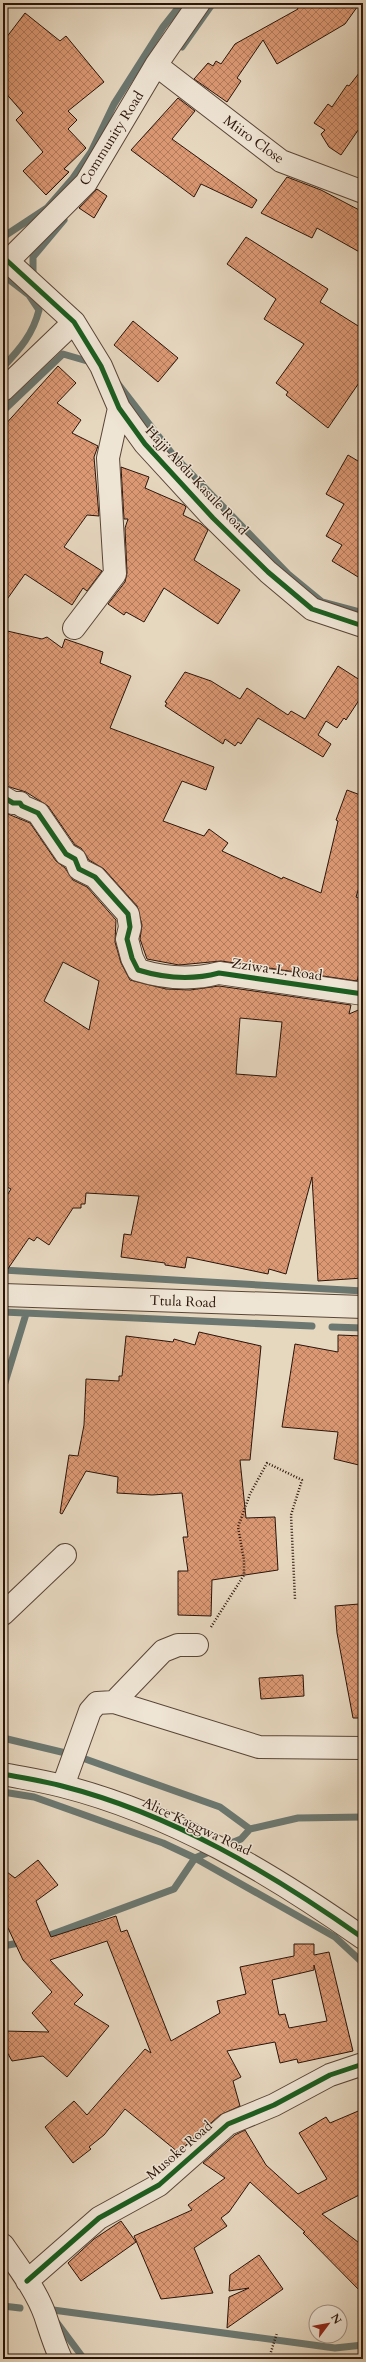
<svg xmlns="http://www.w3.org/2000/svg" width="366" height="2362" font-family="Cardo,serif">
	<defs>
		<pattern id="building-cross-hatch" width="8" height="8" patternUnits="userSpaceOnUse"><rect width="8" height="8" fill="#db9873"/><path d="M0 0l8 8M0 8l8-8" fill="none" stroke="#b27b5d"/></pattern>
	</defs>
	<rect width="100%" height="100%" fill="#e6d7bf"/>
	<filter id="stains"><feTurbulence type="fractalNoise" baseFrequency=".005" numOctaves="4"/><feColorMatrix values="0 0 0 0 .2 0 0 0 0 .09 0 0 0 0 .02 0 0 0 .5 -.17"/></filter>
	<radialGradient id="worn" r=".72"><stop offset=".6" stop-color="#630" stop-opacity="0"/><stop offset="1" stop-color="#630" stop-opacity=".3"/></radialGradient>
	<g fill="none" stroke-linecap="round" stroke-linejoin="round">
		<!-- stream -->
		<path stroke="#6b7770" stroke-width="7" d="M182,47L213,3
			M3,233L6,235L47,208L73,178L91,152L114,104L163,27L182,3
			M3,275L29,295L39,310C33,334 20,349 3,367
			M33,278V257L64,220
			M38,296L39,310
			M118,384L173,455L288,574L322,602L363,613
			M3,411L63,354L94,363
			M3,1270L363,1291
			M3,1312L312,1326
			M332,1327L363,1328
			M3,1389L26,1314
			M3,1738L74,1755L220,1807L250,1829
			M3,1792L34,1797L163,1843L195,1858L335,1937L363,1963
			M224,1846L241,1839L250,1829L298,1818L363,1817
			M42,1938L174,1889L195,1858L214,1850
			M3,1946L24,1942
			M3,2306L20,2308
			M53,2310L335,2348L363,2345
			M55,2320L84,2359"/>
	</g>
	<!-- building -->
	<path fill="url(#building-cross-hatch)" stroke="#2a140a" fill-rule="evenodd" d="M295,3H360L345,24L277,64L263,40L237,78L241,81L227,102L194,79L208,63L213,66L216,61L221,64L235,44L298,9Z
		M25,13L60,41L66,36L104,82L68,111L77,120L68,129L86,148L64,169L69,172L46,195L23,171L43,152L16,120L23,113L3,90V42Z
		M363,68V123L341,155L329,147L321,134L325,130L314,123L328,104L332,107L347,85L349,86Z
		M178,98L195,111L172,139L257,200L252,208L201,184L194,197L131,150Z
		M287,177L321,190L363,212V254L317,228L312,238L261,213Z
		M97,189L107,196L94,218L79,208Z
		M246,237L328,289L320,302L363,329V377L328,428L286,395L288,392L276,383L304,344L264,319L276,299L227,264Z
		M133,321L178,358L158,382L114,345Z
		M58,366L76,383L57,403L81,420L72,433L98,446L94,457L99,516L87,515L64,547L102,571L87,591L83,588L72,605L25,574L3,605V427Z
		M348,455L363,464V580L332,561L342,545L326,536L344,504L326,494Z
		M121,467L149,477L145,488L184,505L186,507L183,515L201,524L208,530L194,560L240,590L218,624L164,588L144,622L126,612L124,615L108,604L125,582L127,573L125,528L128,519H124Z
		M3,630L42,639L47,637L62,648L65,639L103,652L100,663L131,676L110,728L214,767L206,790L182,781L163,821L204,836L209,829L228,843L222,851L282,879L283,877L321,893L338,821L336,820L347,790L363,796V875L356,897L363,900V958L357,981L221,961L179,965L147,959L140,939L142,925L137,906L104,869L89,860L81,848L75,845L48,806L26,792L3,785Z
		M338,666L363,682V694L346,720L344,718L337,728L326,721L318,735L331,744L323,757L258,718L241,744L238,742L235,746L225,739L223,744L165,706L167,703L165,702L185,672L211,681L240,699L247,688L288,715L291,711L305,719Z
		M3,812L30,823L56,861L65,868L73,880L87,887L116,920L115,942L121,963L130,980L166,989L190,990L219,986L351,1005L349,1014L363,1008V1278L318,1281L312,1177L286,1274L269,1269L268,1274L187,1257L185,1268L165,1265V1263L121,1257L124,1234L131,1235L139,1196L86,1193L85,1204H81V1208H73L49,1245L37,1237L34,1241L29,1238L3,1276V1202L11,1189L3,1185ZM63,962L99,981L89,1030L44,1001ZM240,1018L282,1022L276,1077L236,1074Z
		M199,1332L261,1346L250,1460H240L246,1518L275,1517L278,1570L212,1580L211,1616L178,1615V1571H188L183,1537H188L182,1493L152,1495L117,1493L118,1477L86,1471L62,1514L60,1513L69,1455L78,1456L84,1425L86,1379L119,1381V1376H122L126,1336L173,1342L174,1339L195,1345Z
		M338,1335L363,1336V1466L334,1459L338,1432L282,1427L295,1344L338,1352Z
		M359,1604L363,1633V1718H353L337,1633L335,1606Z
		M303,1675L304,1696L261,1699L259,1678Z
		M38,1860L58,1885L36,1901L51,1937L116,1916L121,1932L127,1930L171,2041L220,2013L217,2001L246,1994L240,1967L294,1956V1944H314V1955L329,1952L353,2051L298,2063L297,2059L280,2063L275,2042L227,2051L241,2077L233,2081L240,2106L220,2115L178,2152L125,2109L104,2135L89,2147L91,2149L73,2163L45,2127L74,2101L87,2115L145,2049L151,2053L107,1941L50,1960L83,1995L74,2004L109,2026L67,2077L43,2056L12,2061L3,2045V2031L49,2032L32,2013L52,1992L23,1960L8,1928L3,1930V1869L15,1878ZM314,1965L327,2021L289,2028L285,2014L279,2015L272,1980L314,1970Z
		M363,2109V2193L322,2214L363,2246V2294L303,2233L305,2232L250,2182L229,2212L221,2218L227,2226L194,2248L213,2293L161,2299L134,2236L192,2210L188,2205L225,2178L203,2163L235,2135L245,2130L266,2165L298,2194L327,2179L299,2133L326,2117L330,2123Z
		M121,2221L136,2242L81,2281L68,2263L94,2239Z
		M259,2255L283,2289L227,2328L229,2297L249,2288L229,2291L230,2275Z"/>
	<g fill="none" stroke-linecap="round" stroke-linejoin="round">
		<defs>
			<path id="minor" d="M156,65L281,161L363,192
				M3,257L74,322L101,366L119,408L145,444L213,518L268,572L312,609L363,626
				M8,261L86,183L156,65L199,3
				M3,390L74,322
				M74,628L115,574L108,458L119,408
				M3,797L13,803H20L22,806L38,813L66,854L75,859L79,869L95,877L128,914L130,927L127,939L132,958L138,970C164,978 193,980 219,973L363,994
				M3,1295L363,1307
				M3,1614L65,1555
				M114,1702L163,1651L178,1645H197
				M3,1774C23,1778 43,1781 62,1786C172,1814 271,1873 363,1938
				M63,1786L90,1711L97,1703L114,1702L259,1747L363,1748
				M3,2245C18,2267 36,2290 45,2315C50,2330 54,2344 61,2359
				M27,2281L99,2218L159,2185L228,2124L274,2105L330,2075L363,2064"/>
		</defs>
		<!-- minor casing -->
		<use href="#minor" stroke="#594537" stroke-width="24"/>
		<!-- path -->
		<path stroke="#2a140a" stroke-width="2.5" stroke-dasharray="1 2" stroke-linecap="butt" d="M211,1627L244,1575V1560L238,1527L250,1494L267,1463L302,1480L291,1515L295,1599
			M270,2355L277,2333"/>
		<!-- minor -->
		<use href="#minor" stroke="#efe5d5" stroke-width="22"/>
		<defs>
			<path id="cycleway" d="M3,257L74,322L101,366L119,408L145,444L213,518L268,572L312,609L363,626
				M3,797L13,803H20L22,806L38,813L66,854L75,859L79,869L95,877L128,914L130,927L127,939L132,958L138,970C164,978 193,980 219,973L363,994
				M3,1774C23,1778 43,1781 62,1786C172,1814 271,1873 363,1938
				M27,2281L99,2218L159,2185L228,2124L274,2105L330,2075L363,2064"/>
		</defs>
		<!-- cycleway casing -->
		<use href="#cycleway" stroke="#efe5d5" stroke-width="8"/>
		<!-- cycleway -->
		<use href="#cycleway" stroke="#1b5e20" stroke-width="5"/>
	</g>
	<g text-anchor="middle" stroke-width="3" stroke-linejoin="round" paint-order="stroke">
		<!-- street labels -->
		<g font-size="14" fill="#2a140a" stroke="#efe5d5">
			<text transform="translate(111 138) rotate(-58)" y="5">Community Road</text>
			<text transform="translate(254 139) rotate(36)" y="5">Miiro Close</text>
			<text transform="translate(197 480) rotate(47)" y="5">Hajji Abdu Kasule Road</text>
			<text transform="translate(277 969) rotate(8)" y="5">Zziwa .L. Road</text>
			<text transform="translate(183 1301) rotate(2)" y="5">Ttula Road</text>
			<text transform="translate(197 1826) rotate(25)" y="5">Alice Kaggwa Road</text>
			<text transform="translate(179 2150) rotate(-41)" y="5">Musoke Road</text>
		</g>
	</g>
	<!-- margin -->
	<rect width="366" height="2362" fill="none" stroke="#e6d7bf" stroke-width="16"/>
	<rect x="4" y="4" width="358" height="2354" fill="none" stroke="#2a140a" stroke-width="2"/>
	<rect x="8" y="8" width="350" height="2346" fill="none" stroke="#2a140a"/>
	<!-- north arrow -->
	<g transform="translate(328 2324) rotate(58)"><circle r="19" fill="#efe5d5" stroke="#a09184"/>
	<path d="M0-3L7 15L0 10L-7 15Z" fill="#8f2418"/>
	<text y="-6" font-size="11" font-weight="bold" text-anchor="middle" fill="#2a140a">N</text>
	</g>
	<rect width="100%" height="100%" filter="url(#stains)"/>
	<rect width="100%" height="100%" fill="url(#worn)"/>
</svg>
